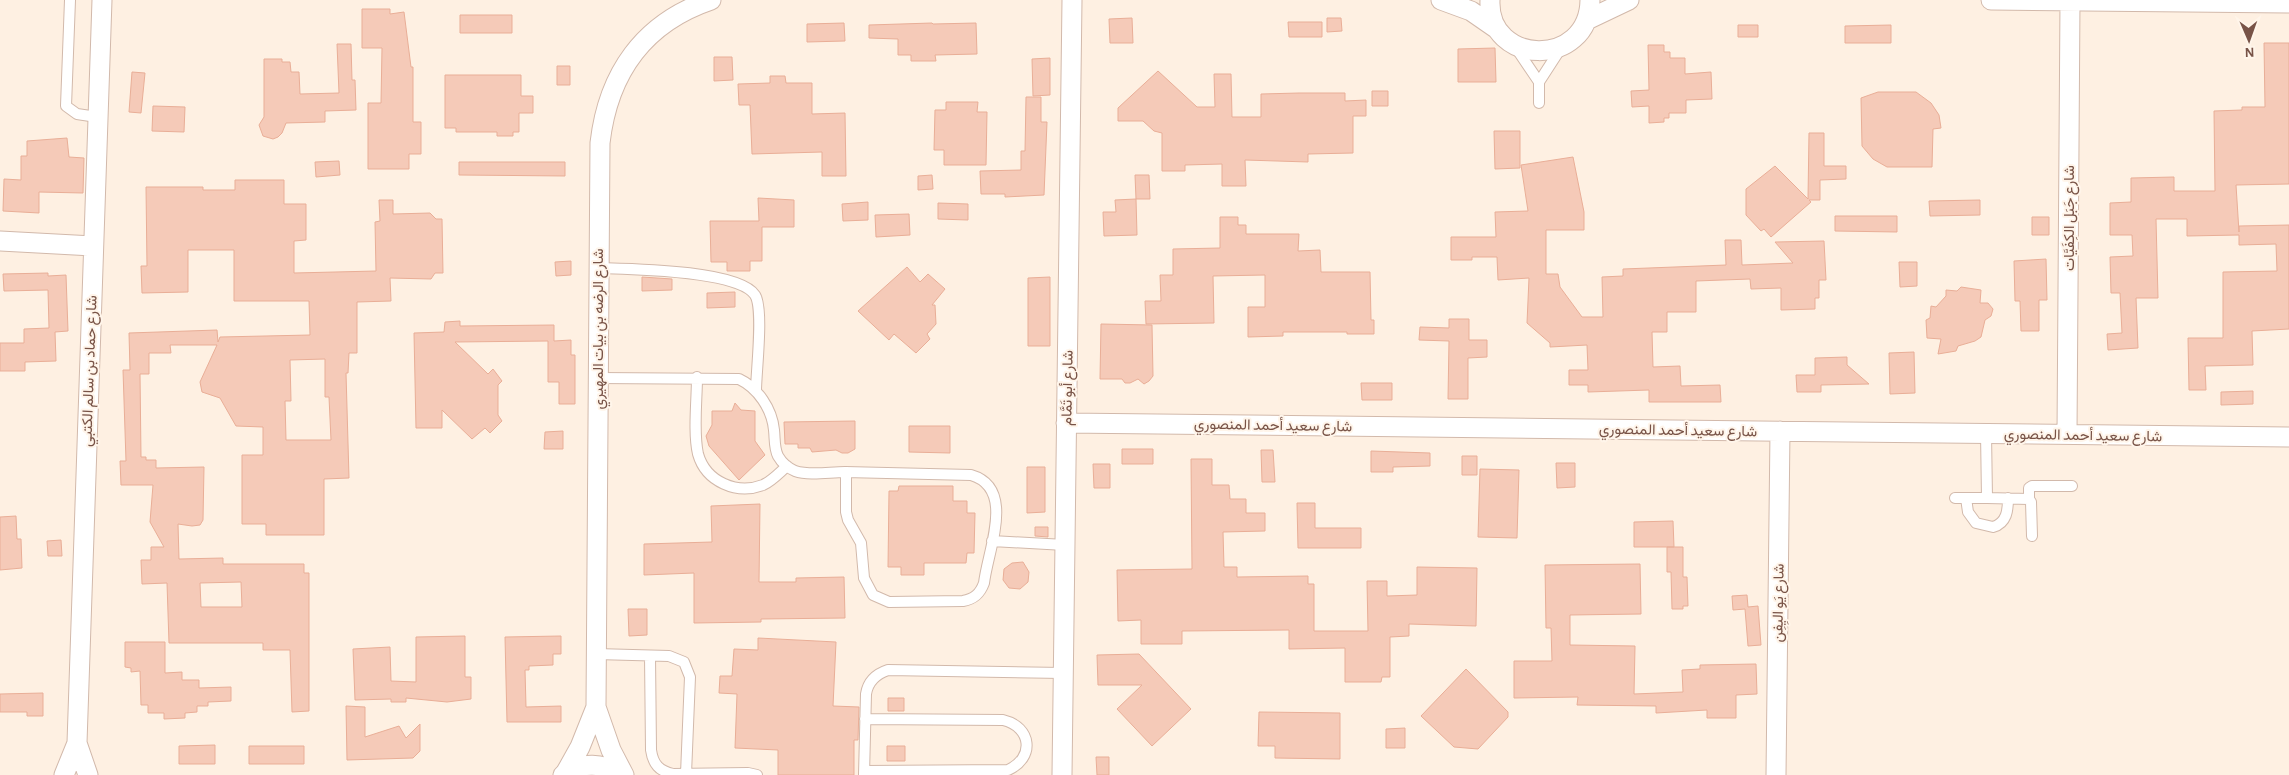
<svg xmlns="http://www.w3.org/2000/svg" width="2289" height="775" font-family="'Alegreya Sans',Vazirmatn,sans-serif">
	<rect width="100%" height="100%" fill="#fef0e2"/>
	<!-- building -->
	<path fill="#f5cab8" stroke="#e9ae97" fill-rule="evenodd" d="M362,9H390V14L404,12L411,67H413V122H421V154H409V169H368V103H381L382,48H362Z
		M460,15H512V33H460Z
		M1132,18L1133,43H1110L1109,19Z
		M1327,18H1341L1342,31L1327,32Z
		M1288,22H1322V37H1289Z
		M844,23L845,41L807,42V24Z
		M932,23L933,24L976,23L977,54L935,55L936,61H911V55H898V39L869,38V25Z
		M1738,25H1758V37H1738Z
		M1891,25V43H1845V26Z
		M2264,43H2289V184L2236,185L2239,232V226L2289,225V329L2252,331L2253,365L2205,366L2206,390H2189L2188,338H2223V272L2277,271L2276,244L2239,245V235L2187,236V219H2156L2158,298H2136L2138,348L2108,350L2107,334L2122,333L2120,293H2111L2110,257L2133,256L2132,235H2110V203L2131,202V178L2174,177V191H2215L2214,111L2242,110V107H2265Z
		M337,44H351L352,80H355L356,110L325,111V122L286,123L282,133L278,137L273,139L263,136L259,125L264,117V59H282V62H290L291,72H299L300,94L339,93Z
		M1648,45H1664V52H1670V58H1685V74L1711,72L1712,99L1686,100V113H1669V118H1664V122L1649,123V106L1632,107L1631,91L1649,90Z
		M1495,48L1496,82H1458V49Z
		M714,57H732L733,80L714,81Z
		M1050,58V95L1033,96L1032,59Z
		M557,66H570V85H557Z
		M1158,71L1197,107H1215L1214,74H1231L1232,117H1261V94L1299,93H1345V101L1366,100V116H1353V153L1308,154V162L1245,160L1246,186H1222V164L1185,165V171H1162V133L1154,131L1143,121H1118V108Z
		M132,72L145,73L141,113L129,112Z
		M445,75H521V96H533V113H519V132H513V136H497V132H456V128H445Z
		M770,76H785L786,83H812V114L845,113L846,176H822V152L752,154L750,105H739L738,84L770,83Z
		M1372,91H1388V106H1372Z
		M1878,92H1916L1931,103L1939,115L1941,128L1933,129L1932,167H1887L1873,159L1862,146L1861,98Z
		M1026,97H1041V122H1047L1044,195L1005,197V194H981L980,171L1021,170V151H1025Z
		M946,102H978L977,112H987L986,165H944V150H934L935,110H946Z
		M153,106L185,107L184,132L152,131Z
		M1494,131H1520V168L1495,169Z
		M1809,133H1824V166H1846V179L1820,180V200H1809L1811,202L1771,237L1764,229L1761,231L1746,215V189L1775,166L1808,199Z
		M67,138L69,157L84,158L83,193L39,192V213L3,211L4,179L21,180V156H27V141Z
		M1573,157L1584,212V230H1546V274H1558L1560,287L1582,317H1603L1602,277L1623,276V269L1726,265L1725,240H1741L1742,265L1793,263L1775,242L1824,241L1826,280H1819V298H1815V309L1781,310V288L1751,289L1750,279L1696,281V312H1667V332H1652L1653,367L1680,366L1681,386L1720,385L1721,402H1649V390L1588,392V385H1569V370H1588L1587,345L1550,347V343L1527,323L1529,278L1498,280L1497,257H1472V260H1451V237H1496L1495,212L1528,211L1521,165Z
		M339,161L340,175L316,177L315,162Z
		M459,162H565V176L459,175Z
		M932,175L933,189L918,190V176Z
		M1135,175H1149L1150,199H1136Z
		M235,180H284V204H306V240L294,241V273L376,271L375,222L380,221L379,200H393V214L430,213L436,219H442L443,273H435L431,279L390,278L391,301L357,302V353H349L348,373H346L349,478L324,479V535H266V524H242V455H263V427L236,426L220,398L202,392L200,382L217,345H170L171,353H149V374H140L141,457H146V460H156V468L204,467L203,520L200,525L192,526L178,524L179,559L223,558V564H304V573H309V711L292,712L290,650H263V643H169L167,583L142,584L141,560H151V547H164L150,522L153,485H121L120,461H126L123,370H130L129,333L217,330L218,342L220,337L310,335L309,301H234V250H188V292L142,293L141,266H147L146,187H203V190H235ZM325,359V397H329L331,440H286L285,401H291L290,360ZM241,582L242,607H201L200,583Z
		M758,198L794,200V227H762V261H750V271H727V262H711L710,221H759Z
		M1136,199L1137,235L1104,236L1103,212H1116L1115,200Z
		M1980,200V215L1930,216L1929,201Z
		M868,202V220L843,221L842,204Z
		M938,203L968,204V220L938,219Z
		M909,214L910,235L876,237L875,215Z
		M1835,216H1897V232L1835,231Z
		M1220,217H1238V225H1246V234H1299L1298,251L1320,250L1321,272H1370L1371,320H1374V334H1347V332H1283V336L1248,337V307H1265V275L1213,276L1214,323L1146,324L1145,301H1161L1160,275H1173V249L1220,248Z
		M2032,217H2049V235H2032Z
		M2046,259L2047,300H2039V331H2021L2020,301H2015L2014,261Z
		M571,261V275L556,276L555,262Z
		M1899,262H1917V286L1900,287Z
		M907,267L920,282L928,274L945,289L932,305H935L936,324L927,334L930,339L916,353L894,334L889,340L858,311Z
		M48,273V276L66,275L68,331L55,332L56,361L25,362V371H0V343H24V329L49,328L48,290L4,291L3,274Z
		M642,277L672,279V290L642,291Z
		M1050,277V346H1028V278Z
		M1961,287L1981,290L1980,303H1988L1993,309L1991,316L1985,320L1981,337L1975,341L1958,346L1956,351L1938,354L1941,339L1927,338L1926,320L1930,318L1931,306L1936,307L1946,296V290L1957,291Z
		M735,292V307L707,308V293Z
		M1449,319H1469V340H1487V357L1468,358V399H1448L1449,341L1419,340L1420,327L1449,328Z
		M460,321V326L554,325V341L571,340V355H575V404H559V382H548V341L455,342L488,374L493,369L502,381L498,385V415L502,421L490,433L485,428L472,439L442,410V428H416L414,333L444,332L445,322Z
		M1101,324L1152,325L1153,376L1149,381L1144,384L1138,379L1130,383H1125L1122,379H1100Z
		M1914,352L1915,393L1890,394L1889,353Z
		M1847,357V365L1869,384L1821,385V392H1797L1796,375H1815V358Z
		M1361,383H1392V400H1362Z
		M2253,391V404L2221,405V392Z
		M735,403L741,410L755,411V441L765,455L739,480L709,446L706,436L712,425V411H732Z
		M855,421V449L848,453H842L836,450L812,452L810,448H798V444H785L784,422Z
		M909,426H950V453L909,452Z
		M563,431V449H544L545,432Z
		M1122,449H1153V464H1122Z
		M1261,450H1273L1275,482H1262Z
		M1371,451L1430,453V466L1393,467V472H1371Z
		M1462,456H1477V475H1462Z
		M1191,459H1212V485H1229L1230,499H1246V513H1265V531L1223,532L1224,567H1237V577L1308,576V584H1314V631H1368L1367,581H1387V596L1417,595V567L1477,568L1476,626L1409,624V636L1390,637V677H1382L1381,682H1345V648L1289,649V630L1182,631V644H1141V620L1118,621L1117,570L1192,569Z
		M1556,463H1575V487L1557,488Z
		M1093,464H1110V488H1094Z
		M1027,467H1045V512L1027,513Z
		M1480,469L1519,470L1517,538L1478,537Z
		M899,486H953V501H967V513H975L974,553H967L966,563H924V575H901V567H888L889,491H898Z
		M1297,503H1315V528H1361V548H1298Z
		M760,504L759,582H796V578L844,577L845,618L761,619V622L694,623V573L644,575V544L712,542L711,506Z
		M16,516L17,539H21L22,568L0,570V517Z
		M1673,521L1674,547H1634V522Z
		M1035,527H1048V537L1035,536Z
		M61,540L62,556H48L47,541Z
		M1667,547H1683V577H1687L1688,606H1683V609H1672L1671,572H1667Z
		M1023,562L1029,572L1028,582L1020,589L1009,588L1003,580L1004,569L1012,563Z
		M1640,564L1641,614L1570,615V645L1635,646L1634,694L1683,692L1682,670L1700,669V665L1756,664L1757,694L1736,695V718H1707V710L1656,713V706L1577,705L1578,697L1514,698V661H1552L1551,628H1546L1545,565Z
		M1747,595L1748,607L1758,606L1761,645L1748,646L1745,609L1733,610L1732,596Z
		M628,609H647V635L629,636Z
		M465,636V677H471V699L447,702L406,698V702H391V699L355,700L353,649L390,647L391,681L416,682V637Z
		M561,636V654H553V665L529,666V670H525L526,707L561,706V722H507L505,637Z
		M758,638L836,642L833,706L859,707L858,740H854V775H778V750L735,748L737,694L719,693L720,676H732L734,649L758,650Z
		M125,642H165V673L182,672V680H199V688L231,687V701L208,702V706H197V712L185,713V718L164,719V713H148V705H141L140,671L131,672V668L125,667Z
		M1139,654L1191,709L1152,746L1117,709L1142,685H1098L1097,655Z
		M1466,669L1508,712V717L1478,749L1454,747L1421,716Z
		M43,693V716H27V712H0V694Z
		M888,698H904V711H888Z
		M346,706L365,707V737L399,726L406,738L420,724V751L413,758L347,760Z
		M1259,712L1340,713V759L1275,758V746H1258Z
		M1405,728V748H1386V729Z
		M215,745V764H179V746Z
		M249,746H304V764H249Z
		M887,746H905V761H887Z
		M1096,757H1109V775H1097Z"/>
	<g fill="none" stroke-linecap="round" stroke-linejoin="round">
		<defs>
			<path id="service" d="M70,0L66,106L77,114L97,117
				M1516,48L1539,82
				M1539,103V82L1561,48
				M599,268C630,269 738,270 755,295C764,309 756,372 756,391
				M697,377C697,400 693,432 698,454C706,482 737,495 763,485C772,481 779,473 787,466
				M598,378L739,379C758,388 772,409 774,430C775,439 774,448 778,456C782,463 788,468 795,471C810,476 829,472 845,472C887,473 929,474 971,475C1016,488 988,549 984,583C980,594 974,599 963,601L889,602L873,595L864,578L861,543L848,520L846,512V472
				M1955,498H1987L1986,433
				M1966,498L1968,512L1976,523L1993,527C2007,523 2008,510 2008,498
				M1987,498L2029,499L2031,502L2032,536
				M2029,499V488L2032,486H2072
				M992,541L1065,545
				M596,654L669,656L684,662L690,677L686,774
				M650,656L651,750C653,764 659,771 673,774L748,773L757,775
				M864,771L1008,770C1035,758 1032,727 1003,720L865,719
				M864,775L866,694C868,681 876,674 888,670L1063,673"/>
			<path id="minor" d="M1441,0L1471,11L1497,29
				M1490,0C1487,66 1589,69 1590,0
				M1991,0L2289,3
				M1587,20L1629,0
				M0,241L93,246
				M1066,423L2289,437
				M2067,434L2070,1
				M566,772L580,747L596,707
				M64,775L77,743
				M88,775L77,743L102,0
				M563,775C581,761 604,763 622,775
				M624,775L611,750L596,707L600,143C608,74 643,23 711,0
				M1062,775L1072,0
				M1776,775L1780,431"/>
		</defs>
		<!-- service casing -->
		<use href="#service" stroke="#d2b9ab" stroke-width="12"/>
		<!-- minor casing -->
		<use href="#minor" stroke="#d2b9ab" stroke-width="21"/>
		<!-- service -->
		<use href="#service" stroke="#fff" stroke-width="10"/>
		<!-- minor -->
		<use href="#minor" stroke="#fff" stroke-width="19"/>
	</g>
	<g text-anchor="middle" stroke-width="4" stroke-linejoin="round" paint-order="stroke">
		<!-- street labels -->
		<g font-size="15" fill="#785347" stroke="#fff5ea">
			<text transform="translate(2069 218) rotate(-90)" y="5">شارع جَبَل الكِفَيَّات</text>
			<text transform="translate(598 329) rotate(-90)" y="5">شارع الرضه بن بيات المهيري</text>
			<text transform="translate(89 371) rotate(-88)" y="5">شارع حماد بن سالم الكتبي</text>
			<text transform="translate(1067 388) rotate(-89)" y="5">شارع أبو تَمَّام</text>
			<text transform="translate(1273 425) rotate(1)" y="5">شارع سعيد أحمد المنصوري</text>
			<text transform="translate(1678 430) rotate(1)" y="5">شارع سعيد أحمد المنصوري</text>
			<text transform="translate(2083 435) rotate(1)" y="5">شارع سعيد أحمد المنصوري</text>
			<text transform="translate(1778 603) rotate(-89)" y="5">شارع يَو اليِفِن</text>
		</g>
	</g>
	<!-- north arrow -->
	<g transform="translate(2249 40) rotate(178)" stroke="#fff5ea" stroke-width="4" paint-order="stroke">
	<path d="M0-4L9 19L0 12L-9 19Z" fill="#785347"/>
	<text y="-8" font-size="14" font-weight="bold" text-anchor="middle" fill="#785347">N</text>
	</g>
</svg>
